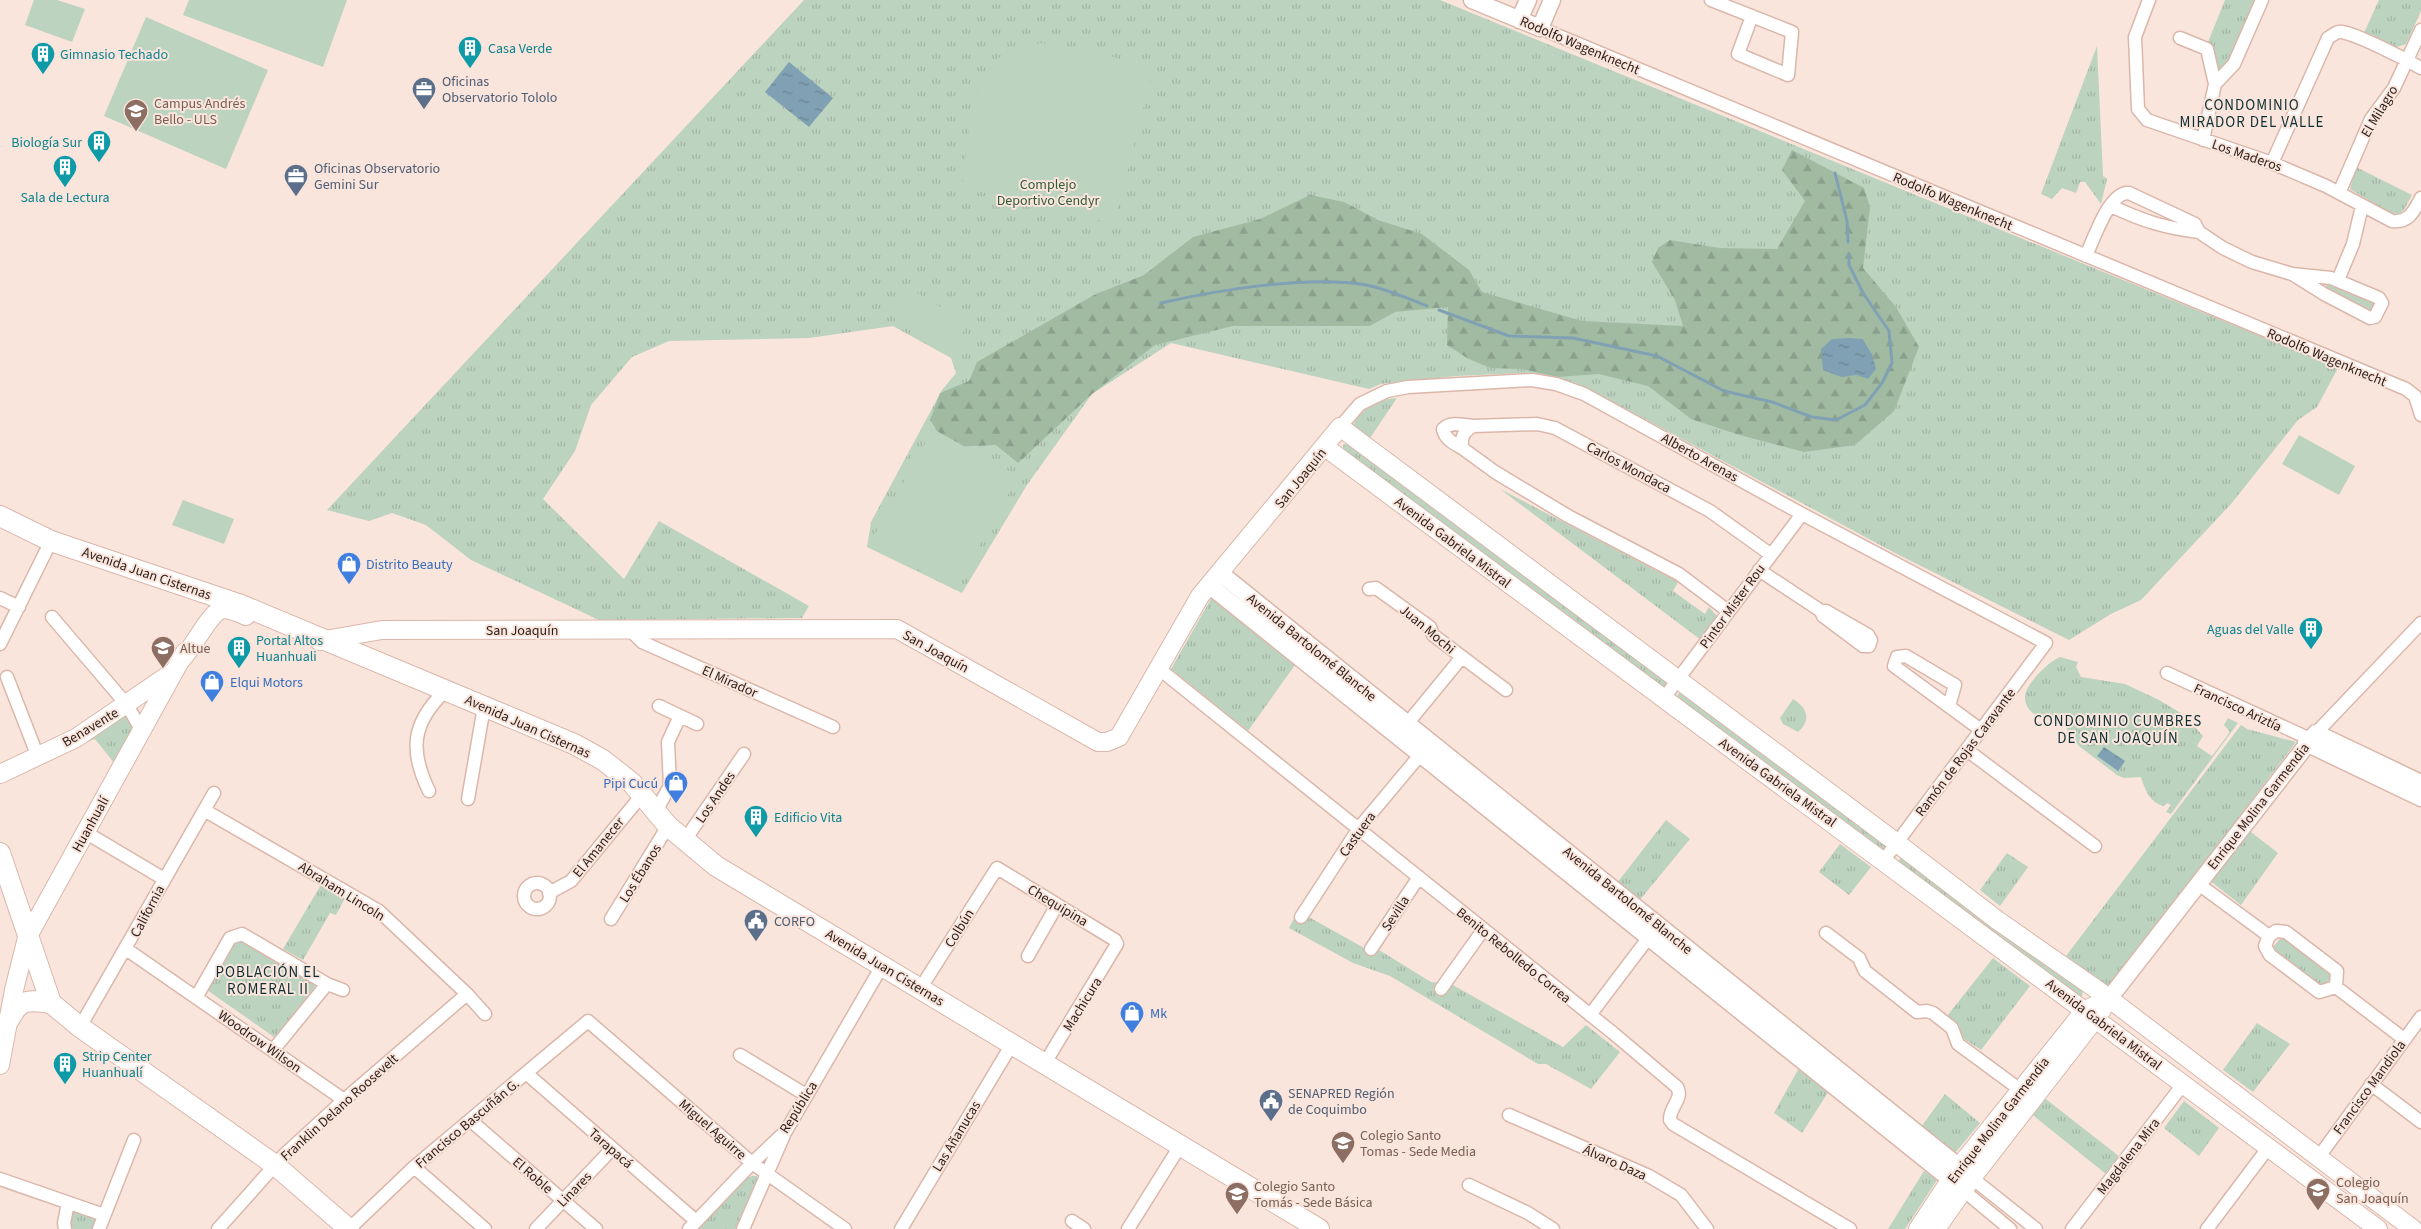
<svg xmlns="http://www.w3.org/2000/svg" width="2421" height="1229" font-family="'Source Sans 3',sans-serif">
	<defs>
		<pattern id="grass-tufts" width="24" height="20" patternUnits="userSpaceOnUse" patternTransform="scale(1.25)"><rect width="24" height="20" fill="#bcd3bf"/><path d="M3 7l-1-3M5 7V3M7 7l1-3M15 17l-1-3M17 17v-4M19 17l1-3" fill="none" stroke="#a2b5a4"/></pattern>
		<pattern id="forest-firs" width="22" height="20" patternUnits="userSpaceOnUse" patternTransform="scale(1.25)"><rect width="22" height="20" fill="#a1bba3"/><path d="M5 1l3.5 6h-7zM16 11l3.5 6h-7z" fill="#8ba08c"/></pattern>
		<pattern id="water-ripples" width="26" height="14" patternUnits="userSpaceOnUse" patternTransform="scale(1.25)"><rect width="26" height="14" fill="#80a1b3"/><path d="M2 4q2-2 4 0t4 0M15 11q2-2 4 0t4 0" fill="none" stroke="#698391"/></pattern>
	</defs>
	<rect width="100%" height="100%" fill="#fae5dc"/>
	<!-- grass -->
	<path fill="url(#grass-tufts)" d="M804,0H1440L2338,368L2317,407L2298,420L2231,504L2141,600L2111,614L2069,640L1897,554L1585,387L1523,373L1456,376L1381,384L1369,389L1171,343L1092,394L1027,485L962,593L867,547L871,522L942,390L956,373L951,358L893,326L809,338L669,341L632,357L591,405L575,451L543,499L624,579L659,521L809,606L802,618L599,620L471,560L426,525L392,513L369,521L327,510Z
		M2225,0H2258L2231,63L2216,76L2208,42Z
		M2379,0H2421V11L2406,44L2394,48L2363,35Z
		M2097,46L2103,176L2107,179L2101,204L2085,182H2080L2076,193L2062,188L2052,199L2041,194Z
		M2356,167L2412,195L2404,210L2399,214L2390,213L2350,189Z
		M2333,282L2378,304L2375,312L2366,314L2324,292L2326,285Z
		M1397,398L1368,441L1354,430L1353,425C1363,408 1377,399 1397,398Z
		M1349,443L1669,681L1663,689L1343,452V445Z
		M1500,489L1678,582L1673,591L1705,614L1709,607L1716,615V620L1701,640Z
		M1212,597L1295,665L1248,731L1171,669Z
		M2060,657L2078,662L2076,667L2081,677L2125,684L2159,700L2184,715L2203,736L2197,746L2212,756L2230,732L2224,725L2228,718L2238,723L2171,814L2166,812L2171,805L2167,803L2164,806C2150,803 2145,790 2141,777L2124,778L2117,775L2079,746L2067,731L2066,719C2051,723 2024,717 2025,696C2026,684 2049,661 2060,657Z
		M1680,692L1888,844L1882,853L1675,699Z
		M1793,699C1807,708 1812,719 1798,732L1783,724L1780,718Z
		M126,712L134,732L115,764L95,739L73,747Z
		M2241,725L2247,729L2296,742L2109,989L2066,956Z
		M1666,820L1690,839L1639,901L1617,883Z
		M2247,829L2278,853L2241,905L2209,880Z
		M1840,844L1871,867L1849,895L1819,872Z
		M2007,853L2028,867L2000,906L1980,890Z
		M1903,855L2083,990L2082,996H2076L1897,863Z
		M322,883L345,898L336,915L330,913L303,960L283,949Z
		M1298,911L1375,954L1379,950L1431,982L1451,984L1563,1047L1586,1025L1620,1052L1591,1089L1546,1064H1538L1390,976L1353,963L1289,928Z
		M2280,939H2287L2330,971L2332,978L2325,985L2319,986L2276,953L2274,946Z
		M238,941L245,942L315,984L314,993L274,1037L207,990L234,943Z
		M1993,958L2030,986L1981,1050L1961,1037L1959,1025L1947,1016Z
		M2257,1023L2290,1044L2253,1092L2223,1070Z
		M1799,1068L1829,1091L1802,1133L1774,1113Z
		M1945,1094L1980,1123L1955,1153L1921,1127Z
		M2042,1096L2120,1157L2106,1174L2029,1112Z
		M2184,1101L2219,1128L2199,1156L2164,1128Z
		M1924,1171L1937,1180L1905,1229H1888Z
		M752,1176H757V1180L735,1229H698L747,1178Z
		M71,1209L99,1221L96,1229H73L68,1223Z"/>
	<!-- forest -->
	<path fill="url(#forest-firs)" d="M1792,150L1864,188L1870,207L1863,268L1896,307L1919,347L1894,411L1855,445L1804,452L1736,434L1691,419L1648,386L1599,374L1557,377L1522,369L1490,368L1467,358L1447,345L1448,307L1395,312L1370,326H1233L1155,345L1092,394L1018,463L996,445L948,447L930,420L940,393L969,381L977,362L1094,295L1144,275L1193,237L1260,219L1310,195L1344,202L1378,220L1422,234L1469,270L1482,292L1582,321L1683,326L1675,300L1652,262L1658,248L1670,240L1719,248L1777,249L1805,201L1782,170Z"/>
	<!-- garden -->
	<path fill="#bcd3bf" d="M34,0H57L85,9L72,42L25,25Z
		M189,0H347L323,67L183,15Z
		M146,17L268,70L226,169L104,116Z
		M1040,43L1092,50L1153,70L1114,224L962,187C966,156 971,92 989,67C1001,51 1023,48 1040,43Z
		M910,289L968,323L952,350L894,318Z
		M933,429L1018,476L955,590L870,543Z
		M2299,435L2355,466L2339,495L2282,464Z
		M183,500L234,519L224,544L172,525Z"/>
	<!-- water -->
	<path fill="url(#water-ripples)" d="M789,62L833,98L809,127L765,92Z
		M1849,338L1862,339L1872,354L1876,369L1868,379L1857,375L1841,377L1823,370L1821,349L1832,339Z
		M2104,747L2125,761L2118,771L2097,756Z"/>
	<g fill="none" stroke-linecap="round" stroke-linejoin="round">
		<!-- stream -->
		<path stroke="#80a1b3" stroke-width="3" d="M1835,173L1847,221L1848,242
			M1161,303C1218,290 1309,275 1366,285C1387,289 1407,298 1427,306
			M1439,310L1509,336L1573,338L1657,356L1724,391L1772,402L1812,417L1836,420L1865,405L1882,383L1892,363L1889,331L1863,293L1849,265V254"/>
		<defs>
			<path id="minor" d="M1711,0L1792,32L1788,75L1738,54L1752,16
				M2149,0L2135,37L2138,109L2147,120L2272,163L2326,186L2392,221C2409,223 2414,211 2421,198
				M1540,28L2406,389L2415,396L2421,415
				M2180,38L2207,49L2215,84
				M2203,140L2215,84L2234,64L2262,0
				M2272,163L2328,38C2333,35 2337,31 2342,32C2359,35 2405,59 2421,68
				M2339,193L2371,119L2394,88L2421,30
				M2111,206C2143,221 2165,228 2199,232
				M2086,256C2093,241 2109,191 2129,193L2195,224L2199,232L2223,248L2252,262L2292,274L2331,278L2379,298L2382,303L2375,317L2370,318L2324,294L2292,274
				M2338,280L2353,244L2362,206
				M1340,427L1360,404L1387,391L1408,387L1532,380L1556,384L1584,394L1802,514L2046,643L1884,860
				M1462,448C1453,443 1445,439 1443,429C1450,421 1463,425 1473,426
				M1759,570L1821,611H1826L1868,635L1871,640L1869,646H1863L1823,616L1821,611
				M1369,589L1376,588L1430,627L1433,635L1506,690
				M0,598L19,607
				M1728,611L1679,574L1568,516L1495,472L1462,448C1461,437 1463,432 1473,426L1537,424L1555,428L1710,511L1770,554
				M52,617L127,705L142,731
				M630,630L642,642L833,727
				M0,644L51,541
				M1158,668L1613,1033L1677,1087C1684,1099 1669,1107 1670,1120L1673,1124L1850,1229
				M2167,673L2310,739
				M7,677L38,757
				M1664,698L1802,514
				M659,706L697,724
				M1949,706L1955,685L1906,656L1897,657L1894,666L1981,730
				M1407,724L1462,657
				M2316,733L2421,623
				M1967,750L2095,846
				M429,791C409,750 412,723 445,691
				M468,799L484,707
				M204,810L379,911L467,994L485,1014
				M656,811L670,786L668,742L680,716
				M85,832L164,879
				M685,840L744,754
				M2197,883L2269,936
				M524 896a13 13 0 1 1 26 0a13 13 0 1 1-26 0Z
				M549,893L571,881L642,795
				M1301,917L1359,828L1420,755
				M611,919L668,826
				M2276,931L2286,932L2337,971L2336,987L2319,992L2270,955L2265,946L2269,936Z
				M1826,933L1859,958L1865,971L1917,1012L1927,1011L1933,1013L1952,1028L1958,1044L2026,1094
				M126,949L344,1100
				M1371,949L1419,877
				M1028,956L1057,905
				M2336,987L2404,1039
				M920,989L997,868L1115,940L1117,944L1045,1063
				M1441,989L1483,930
				M197,996L230,938L242,934L327,984L343,990
				M1590,1015L1649,937
				M80,1027L214,793
				M274,1049L327,984
				M740,1055L806,1095
				M526,1073L696,1221
				M2371,1084L2421,1122
				M1509,1115L1649,1176L1681,1195L1707,1229
				M470,1120L596,1229
				M2318,1158L2421,1017
				M414,1167L485,1229
				M1972,1178L2036,1229
				M0,1179L104,1215
				M1469,1185L1528,1213L1553,1229
				M1963,1190L2010,1229
				M1072,1221L1084,1229
				M65,1229L64,1223L68,1203
				M99,1229L134,1140
				M218,1229L284,1155L344,1100L467,994
				M349,1229L414,1167L588,1021L752,1163L845,1229
				M536,1229L612,1149
				M689,1229L752,1163L786,1131L882,966
				M743,1229L784,1135
				M901,1229L1012,1044
				M1128,1229L1180,1146
				M2072,1229L2184,1083
				M2207,1229L2268,1148"/>
			<path id="tertiary" d="M1472,0L1540,28L1552,0
				M1519,20L1528,0
				M1220,573L1968,1174
				M1209,585L1960,1187
				M2306,743L2421,798
				M2108,1000L2316,733L2421,783"/>
			<path id="secondary" d="M1325,447L2378,1229
				M319,641L382,630L897,629L1098,742H1107L1119,737L1200,596L1340,427L1897,843L1997,920L2099,991L2413,1229
				M180,661C193,649 210,611 223,609C231,609 239,613 246,616
				M0,774L76,738L170,674
				M0,1065L14,990L27,938L185,652
				M1918,1229L1959,1167L2085,1010L2096,1005
				M1936,1229L1972,1178L2102,1010"/>
			<path id="primary" d="M0,516L51,541L241,605L574,744L603,760L632,783L668,826L716,866L1319,1229
				M0,853L51,1003L80,1027L275,1165L349,1229
				M9,1020C20,998 28,1000 51,1003"/>
		</defs>
		<!-- minor casing -->
		<use href="#minor" stroke="#dab7aa" stroke-width="15"/>
		<!-- tertiary casing -->
		<use href="#tertiary" stroke="#dab7aa" stroke-width="19"/>
		<!-- secondary casing -->
		<use href="#secondary" stroke="#dab7aa" stroke-width="20"/>
		<!-- primary casing -->
		<use href="#primary" stroke="#dab7aa" stroke-width="22"/>
		<!-- minor -->
		<use href="#minor" stroke="#fff" stroke-width="12"/>
		<!-- tertiary -->
		<use href="#tertiary" stroke="#fff" stroke-width="16"/>
		<!-- secondary -->
		<use href="#secondary" stroke="#fff" stroke-width="18"/>
		<!-- primary -->
		<use href="#primary" stroke="#fff" stroke-width="20"/>
	</g>
	<!-- icons -->
	<defs>
		<symbol id="building-pin" viewBox="-11 -11 22 30"><path d="M0 17L-7.5 6A9.5 9.5 0 1 1 7.5 6Z" fill="#0f9aa8" stroke="#fae5dc"/><path d="M-4-6H4V6H1V3H-1V6H-4ZM-2.5-4.3h1.7v1.8h-1.7ZM.8-4.3h1.7v1.8H.8ZM-2.5-1h1.7V.8h-1.7ZM.8-1h1.7V.8H.8Z" fill="#fff"/></symbol>
		<symbol id="office-pin" viewBox="-11 -11 22 30"><path d="M0 17L-7.5 6A9.5 9.5 0 1 1 7.5 6Z" fill="#5c6f8a" stroke="#fae5dc"/><path d="M-6-3h4V-5.5h4V-3h4V5H-6ZM-1-4.5V-3h2v-1.5ZM-6 0V1H6V0Z" fill="#fff"/></symbol>
		<symbol id="university-pin" viewBox="-11 -11 22 30"><path d="M0 17L-7.5 6A9.5 9.5 0 1 1 7.5 6Z" fill="#8d6e63" stroke="#fae5dc"/><path d="M0-5L7-2L0 1L-7-2ZM-4 1L0 2.5L4 1V4Q0 6-4 4Z" fill="#fff"/></symbol>
		<symbol id="shop-pin" viewBox="-11 -11 22 30"><path d="M0 17L-7.5 6A9.5 9.5 0 1 1 7.5 6Z" fill="#3f7fe0" stroke="#fae5dc"/><path d="M-5-2.5h2.3a2.7 3.5 0 0 1 5.4 0H5L5.5 6h-11ZM-1.5-2.5h3a1.5 2.3 0 0 0-3 0Z" fill="#fff"/></symbol>
		<symbol id="school-pin" viewBox="-11 -11 22 30"><path d="M0 17L-7.5 6A9.5 9.5 0 1 1 7.5 6Z" fill="#8d6e63" stroke="#fae5dc"/><path d="M0-5L7-2L0 1L-7-2ZM-4 1L0 2.5L4 1V4Q0 6-4 4Z" fill="#fff"/></symbol>
		<symbol id="civic-pin" viewBox="-11 -11 22 30"><path d="M0 17L-7.5 6A9.5 9.5 0 1 1 7.5 6Z" fill="#5c6f8a" stroke="#fae5dc"/><path d="M-.6-6.5H3V-4.5H.6V-3L4-1V1h2V6H-6V1h2V-1L-.6-3ZM-1.2 2.5V6h2.4V2.5Z" fill="#fff"/></symbol>
	</defs>
	<g fill-rule="evenodd">
		<use href="#building-pin" x="456" y="34" width="28" height="38"/>
		<use href="#building-pin" x="29" y="40" width="28" height="38"/>
		<use href="#office-pin" x="410" y="75" width="28" height="38"/>
		<use href="#university-pin" x="122" y="97" width="28" height="38"/>
		<use href="#building-pin" x="85" y="128" width="28" height="38"/>
		<use href="#building-pin" x="51" y="153" width="28" height="38"/>
		<use href="#office-pin" x="282" y="162" width="28" height="38"/>
		<use href="#shop-pin" x="335" y="550" width="28" height="38"/>
		<use href="#building-pin" x="2297" y="615" width="28" height="38"/>
		<use href="#school-pin" x="149" y="634" width="28" height="38"/>
		<use href="#building-pin" x="225" y="634" width="28" height="38"/>
		<use href="#shop-pin" x="198" y="668" width="28" height="38"/>
		<use href="#shop-pin" x="662" y="769" width="28" height="38"/>
		<use href="#building-pin" x="742" y="803" width="28" height="38"/>
		<use href="#civic-pin" x="742" y="907" width="28" height="38"/>
		<use href="#shop-pin" x="1118" y="999" width="28" height="38"/>
		<use href="#building-pin" x="51" y="1050" width="28" height="38"/>
		<use href="#civic-pin" x="1257" y="1087" width="28" height="38"/>
		<use href="#school-pin" x="1329" y="1129" width="28" height="38"/>
		<use href="#school-pin" x="2304" y="1176" width="28" height="38"/>
		<use href="#school-pin" x="1223" y="1180" width="28" height="38"/>
	</g>
	<g text-anchor="middle" stroke-width="4" stroke-linejoin="round" paint-order="stroke">
		<!-- street labels -->
		<g font-size="14" fill="#2b1e19" stroke="#fae5dc">
			<text transform="translate(1580 45) rotate(23)" y="5">Rodolfo Wagenknecht</text>
			<text transform="translate(2379 111) rotate(-59)" y="5">El Milagro</text>
			<text transform="translate(2247 155) rotate(19)" y="5">Los Maderos</text>
			<text transform="translate(1953 201) rotate(23)" y="5">Rodolfo Wagenknecht</text>
			<text transform="translate(2327 357) rotate(23)" y="5">Rodolfo Wagenknecht</text>
			<text transform="translate(1700 457) rotate(29)" y="5">Alberto Arenas</text>
			<text transform="translate(1629 467) rotate(28)" y="5">Carlos Mondaca</text>
			<text transform="translate(1300 478) rotate(-51)" y="5">San Joaquín</text>
			<text transform="translate(1453 542) rotate(37)" y="5">Avenida Gabriela Mistral</text>
			<text transform="translate(147 573) rotate(19)" y="5">Avenida Juan Cisternas</text>
			<text transform="translate(1732 606) rotate(-54)" y="5">Pintor Mister Rou</text>
			<text transform="translate(1428 629) rotate(40)" y="5">Juan Mochi</text>
			<text x="522" y="635">San Joaquín</text>
			<text transform="translate(1312 647) rotate(39)" y="5">Avenida Bartolomé Blanche</text>
			<text transform="translate(936 651) rotate(29)" y="5">San Joaquín</text>
			<text transform="translate(730 681) rotate(24)" y="5">El Mirador</text>
			<text transform="translate(2238 707) rotate(25)" y="5">Francisco Ariztía</text>
			<text transform="translate(528 726) rotate(24)" y="5">Avenida Juan Cisternas</text>
			<text transform="translate(90 727) rotate(-31)" y="5">Benavente</text>
			<text transform="translate(1965 752) rotate(-53)" y="5">Ramón de Rojas Caravante</text>
			<text transform="translate(1778 782) rotate(36)" y="5">Avenida Gabriela Mistral</text>
			<text transform="translate(715 797) rotate(-56)" y="5">Los Andes</text>
			<text transform="translate(2258 806) rotate(-52)" y="5">Enrique Molina Garmendia</text>
			<text transform="translate(90 824) rotate(-61)" y="5">Huanhualí</text>
			<text transform="translate(1357 834) rotate(-54)" y="5">Castuera</text>
			<text transform="translate(598 847) rotate(-51)" y="5">El Amanecer</text>
			<text transform="translate(640 873) rotate(-58)" y="5">Los Ébanos</text>
			<text transform="translate(342 891) rotate(32)" y="5">Abraham Lincoln</text>
			<text transform="translate(1628 900) rotate(39)" y="5">Avenida Bartolomé Blanche</text>
			<text transform="translate(1058 905) rotate(31)" y="5">Chequipina</text>
			<text transform="translate(147 911) rotate(-62)" y="5">California</text>
			<text transform="translate(1395 913) rotate(-57)" y="5">Sevilla</text>
			<text transform="translate(959 928) rotate(-58)" y="5">Colbún</text>
			<text transform="translate(1514 955) rotate(39)" y="5">Benito Rebolledo Correa</text>
			<text transform="translate(885 967) rotate(31)" y="5">Avenida Juan Cisternas</text>
			<text transform="translate(1082 1004) rotate(-58)" y="5">Machicura</text>
			<text transform="translate(2104 1024) rotate(37)" y="5">Avenida Gabriela Mistral</text>
			<text transform="translate(260 1041) rotate(35)" y="5">Woodrow Wilson</text>
			<text transform="translate(2369 1087) rotate(-54)" y="5">Francisco Mandiola</text>
			<text transform="translate(339 1107) rotate(-42)" y="5">Franklin Delano Roosevelt</text>
			<text transform="translate(798 1107) rotate(-58)" y="5">República</text>
			<text transform="translate(1998 1120) rotate(-52)" y="5">Enrique Molina Garmendia</text>
			<text transform="translate(467 1123) rotate(-40)" y="5">Francisco Bascuñán G.</text>
			<text transform="translate(713 1129) rotate(41)" y="5">Miguel Aguirre</text>
			<text transform="translate(956 1136) rotate(-59)" y="5">Las Añanucas</text>
			<text transform="translate(611 1148) rotate(41)" y="5">Tarapacá</text>
			<text transform="translate(2128 1156) rotate(-52)" y="5">Magdalena Mira</text>
			<text transform="translate(1615 1162) rotate(24)" y="5">Álvaro Daza</text>
			<text transform="translate(533 1175) rotate(41)" y="5">El Roble</text>
			<text transform="translate(574 1189) rotate(-46)" y="5">Linares</text>
		</g>
		<!-- culture labels -->
		<g font-size="14" fill="#0d838f" stroke="#fae5dc" text-anchor="start">
			<text x="488" y="53">Casa Verde</text>
			<text x="60" y="59">Gimnasio Techado</text>
			<text x="82" y="147" text-anchor="end">Biología Sur</text>
			<text x="65" y="202" text-anchor="middle">Sala de Lectura</text>
			<text x="2294" y="634" text-anchor="end">Aguas del Valle</text>
			<text x="256" y="645">Portal Altos<tspan x="256" dy="16">Huanhuali</tspan></text>
			<text x="774" y="822">Edificio Vita</text>
			<text x="82" y="1061">Strip Center<tspan x="82" dy="16">Huanhualí</tspan></text>
		</g>
		<!-- service labels -->
		<g font-size="14" fill="#4e5e75" stroke="#fae5dc" text-anchor="start">
			<text x="442" y="86">Oficinas<tspan x="442" dy="16">Observatorio Tololo</tspan></text>
			<text x="314" y="173">Oficinas Observatorio<tspan x="314" dy="16">Gemini Sur</tspan></text>
			<text x="774" y="926">CORFO</text>
			<text x="1288" y="1098">SENAPRED Región<tspan x="1288" dy="16">de Coquimbo</tspan></text>
		</g>
		<!-- education labels -->
		<g font-size="14" fill="#785e54" stroke="#fae5dc" text-anchor="start">
			<text x="154" y="108">Campus Andrés<tspan x="154" dy="16">Bello - ULS</tspan></text>
			<text x="180" y="653">Altue</text>
			<text x="1360" y="1140">Colegio Santo<tspan x="1360" dy="16">Tomas - Sede Media</tspan></text>
			<text x="2336" y="1187">Colegio<tspan x="2336" dy="16">San Joaquín</tspan></text>
			<text x="1254" y="1191">Colegio Santo<tspan x="1254" dy="16">Tomás - Sede Básica</tspan></text>
		</g>
		<!-- park labels -->
		<g font-size="14" fill="#305a37" stroke="#fae5dc">
			<text x="1048" y="189">Complejo<tspan x="1048" dy="16">Deportivo Cendyr</tspan></text>
		</g>
		<!-- shop labels -->
		<g font-size="14" fill="#366cbe" stroke="#fae5dc" text-anchor="start">
			<text x="366" y="569">Distrito Beauty</text>
			<text x="230" y="687">Elqui Motors</text>
			<text x="658" y="788" text-anchor="end">Pipi Cucú</text>
			<text x="1150" y="1018">Mk</text>
		</g>
		<!-- neighbourhood labels -->
		<g font-size="15" letter-spacing="1" fill="#0d2f35" stroke="#fae5dc">
			<text x="2252" y="110">CONDOMINIO<tspan x="2252" dy="17">MIRADOR DEL VALLE</tspan></text>
			<text x="2118" y="726">CONDOMINIO CUMBRES<tspan x="2118" dy="17">DE SAN JOAQUÍN</tspan></text>
			<text x="268" y="977">POBLACIÓN EL<tspan x="268" dy="17">ROMERAL II</tspan></text>
		</g>
	</g>
</svg>
